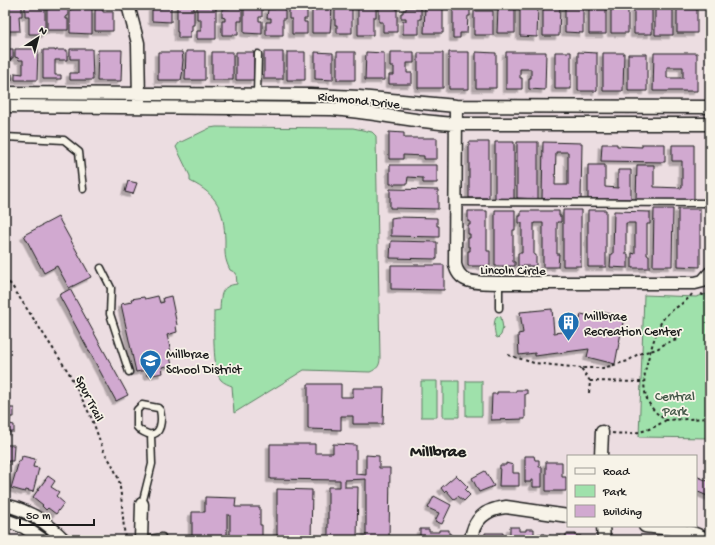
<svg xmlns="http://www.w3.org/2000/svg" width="715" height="545" font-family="'Gochi Hand',sans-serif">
	<defs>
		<filter id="shadow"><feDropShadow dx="-3.5" dy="3.5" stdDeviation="0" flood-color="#0004"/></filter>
	</defs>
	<rect width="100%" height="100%" fill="#ecdde1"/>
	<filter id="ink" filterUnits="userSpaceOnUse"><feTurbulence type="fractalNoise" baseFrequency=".025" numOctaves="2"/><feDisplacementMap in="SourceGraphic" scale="8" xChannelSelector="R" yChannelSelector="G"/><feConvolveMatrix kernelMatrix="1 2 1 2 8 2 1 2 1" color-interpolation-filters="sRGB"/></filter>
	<g filter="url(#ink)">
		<!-- green -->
		<path fill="#9fe1ab" stroke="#5e7e64" d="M216,127L353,128L372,132L376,136L380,358C380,366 377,369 370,372L304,370L234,413L232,386C229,385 224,383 221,380C212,370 214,326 214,311L220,310C221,295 220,286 237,284L236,273L230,270C224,258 225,253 225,240C224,210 218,195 190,181V176L176,147L179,143L210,128Z
			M710,293V438L639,437L644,295L696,297Z
			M497,316L501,317L503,328L501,335L498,338L496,337C494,330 493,321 497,316Z
			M421,381H437V417H421Z
			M443,381H459V417H443Z
			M466,381H482V416H466Z"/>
		<!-- building -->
		<path fill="#d1a9d0" stroke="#1c1c1c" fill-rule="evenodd" filter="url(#shadow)" d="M5,5H22V16H19L20,31H5Z
			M182,5L194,6V25H192V31L190,32V38H178V32H177V6Z
			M358,5L376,6V17H373V35H358Z
			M565,5H583V33L565,32Z
			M25,6H42V8H45V34H29V16H25Z
			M49,6H65V8H68V16H66V19H68V30H47V9H50Z
			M230,6L242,7V21H238V35H222V21H225V18L222,17V9L230,8Z
			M379,6H394V8H397V32H383V22H379Z
			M425,6L443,7V33H424Z
			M162,7H171V22L152,21V8H162Z
			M197,7H216V39H197V31H201V19H197Z
			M244,7H262V17H259V21H262V34L244,33Z
			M275,7H285V19H283V35H266V22H271V18H267L268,9H275Z
			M324,7L332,8L330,33H312V10H316V8H324Z
			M453,7H470V16H468L467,33H460V38H453Z
			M520,7H538L537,37L520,36Z
			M543,7H560L559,36H543Z
			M589,7H606V34H589Z
			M80,8H92V34L70,33V9Z
			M289,8H304V10L307,11V19H304V22H307V34H292V19H289Z
			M335,8H352V33H337V25H335Z
			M406,8H421V19H419V34H403V21H406V18H401V13H403V10H406Z
			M498,8H515V33H497Z
			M611,8H628V33H611Z
			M655,8H673V35H655Z
			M677,8L697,9V33H677Z
			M98,9L103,10V12H113V31H95V10Z
			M634,9H652V34H634Z
			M474,11H493V35H474Z
			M5,49H13V58H11V60H7V74H12V80H8V82H5Z
			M15,49H38L37,80H15V73L23,74V60H19L18,58L15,57Z
			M70,49H92L93,80H70V73H78V59H70Z
			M43,50H55V51H56V50H67V60H55V75H61V79H43Z
			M98,50H122L121,81H97Z
			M186,51H205V80H185Z
			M158,52H182L183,60L182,70H183L181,80H158Z
			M212,52H233V80H212Z
			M236,52H254V80H236Z
			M264,52H283V79H264Z
			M287,52H305V80H287Z
			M315,52L333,53V80L315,79Z
			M337,52H355V80H337Z
			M366,52L384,53V80H365Z
			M390,52H414V63H407V73H412V84H389V75H394V67H390Z
			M449,52H469V89H449Z
			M476,52L496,53V88H476Z
			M506,52H546L545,90L529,89V78H531V69H520V78H522V89H506Z
			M555,52H571V89H555Z
			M578,52L597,53V91H578Z
			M418,53H443V88H418Z
			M603,53H624L623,91H603Z
			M654,53H697V91H653ZM667,67H683V78H667Z
			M628,54H647V91H628Z
			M389,132L404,133V138H437V159H424V156L403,155V159H389Z
			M469,142H489V198H469Z
			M495,142H514V199H495Z
			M517,142H538V199L517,198Z
			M543,142L582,143L581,199H542ZM556,152H568V185H555Z
			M602,144H617V146L642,147V144H665V162L601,161Z
			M672,145H694V200H636L637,165H654V187L682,188V161H672Z
			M390,165H437V183H423V178L408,177L407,184H390Z
			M588,165H605V187L618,188V170H631V199H588Z
			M128,181L137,183L133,194L125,192Z
			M390,189L438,190V209L390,208Z
			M654,209H673L672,266H653Z
			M678,209H700V267L678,266Z
			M495,210H515V230H513V262H515V266H495Z
			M563,210H581V266H563Z
			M588,210H606V267H588Z
			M468,211H487V251H490V266H468V251H470V247H468V238H470V234H468V225H470V221L468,222Z
			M521,211H559V216H561V222H557V254H559L558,267H543V223H534V255H536V266H518V253H522V223H519V216H521Z
			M614,211L650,212V224H647V255H649V268H632V253L635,254V223H626V254H628V268L610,267L611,254H613Z
			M58,217L91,277L69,288L57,266L44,273L24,235Z
			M397,217L437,218V226H439V237L391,236V218Z
			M391,241L437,242V259L390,258Z
			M391,265H444V290L391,289Z
			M70,289L128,395L116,401L59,295Z
			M158,296L160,303L164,302L163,298L171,296L177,325L176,326L177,332L167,335L172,356L170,357L172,365L162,367L163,373L147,376L146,370L136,372L121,304L132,302L131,299L144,297L145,299Z
			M552,309L554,333L578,330L581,314L595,317L597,311L624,317L615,364L587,357L589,349L535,356V353L519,355L518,334L523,333L520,312Z
			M308,384H341V397H353V388H384L383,424H353V416H341V430L308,429Z
			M516,390H527V394H525V419L491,420L492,394H497V392H516Z
			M5,408H14V417H10V424L14,425V432H5Z
			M270,444H315V453H333V444L356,445V474L366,475V455L379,456V468H390L389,540H366V479L345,480V487H358L357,540H328V487H340V480L270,479Z
			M5,445H14L13,461H8L7,478H5Z
			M22,456L35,459L33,467L39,468L33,492L26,490L25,492L11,488L19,461H21Z
			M525,456H534L535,460H539V467H542V487H533V480H531V482H525Z
			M546,462H562V477H566V491H546Z
			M506,463L513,465V473H519V486H499L500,465H506Z
			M485,471L494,486L479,492L472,478Z
			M456,475L468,487L465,490L470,495L464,501L458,496L454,499L446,490L444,492L441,488Z
			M48,476L55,481L51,487L59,492L56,496L64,503L56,514L48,508L46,510L42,506L43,505L33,497Z
			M696,476L710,482V497L696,491Z
			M277,489L312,490L311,540H277Z
			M434,496L451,505L442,524L435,521L439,513L428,508Z
			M205,497L236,498L235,507H260V525H262V540H230V515H227V540H214V538H192V512H205Z
			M510,527H519V531H526V529H534V540H510Z
			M420,529H429V532H439V530H449V534H451L450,540H415V538H420Z
			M485,533H503V540H485Z
			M538,534H545V536H551V538L561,536V540H538Z
			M566,534H576V536H581V540H565Z"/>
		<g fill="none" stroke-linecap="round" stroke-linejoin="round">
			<defs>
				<path id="service" d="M257,94L258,54
					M5,137L64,140L79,152L83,189
					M455,202L710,203
					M101,268L111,288L110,314L129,372
					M499,283V308
					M142,405L158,408L160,410C162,419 162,437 148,434C143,432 140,431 137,427V410Z
					M142,504L152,464L151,435
					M143,540L162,537"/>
				<path id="minor" d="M128,5L138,43L139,101
					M5,93L310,95L359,97L456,106L710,107
					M5,106L332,109C373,112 414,122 455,124H710
					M456,106L455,264C459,286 480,282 499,283H695L703,281L710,273
					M601,456L602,432
					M5,505C28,510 48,523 64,540
					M5,520L24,527L43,540
					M603,526L604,540
					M645,526C665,529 690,528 707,540
					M141,540L142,504
					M471,540C473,519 486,509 506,507L568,516"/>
			</defs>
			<!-- service casing -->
			<use href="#service" stroke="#1c1c1c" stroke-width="9"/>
			<!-- minor casing -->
			<use href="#minor" stroke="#1c1c1c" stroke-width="15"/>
			<!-- path -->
			<path stroke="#1c1c1c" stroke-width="2" stroke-dasharray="3 3" stroke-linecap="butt" d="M5,278L12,286L69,373L92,419L104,452L112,464L119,480L121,495L125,540
				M692,294C685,304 672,308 664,318C658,326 655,337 652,346C643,374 636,402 666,420L710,418
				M701,294L710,298
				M659,328L676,340
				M508,355L534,363L581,368
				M590,381L581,368H603L628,361L638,354L657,349L666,343L677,340
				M589,393L590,381L644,382
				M612,433C633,435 648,432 666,420"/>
			<!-- service -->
			<use href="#service" stroke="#f7f3e8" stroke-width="6"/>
			<!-- minor -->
			<use href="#minor" stroke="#f7f3e8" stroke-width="12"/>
		</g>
	</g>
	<!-- icons -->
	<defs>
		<symbol id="building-pin" viewBox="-11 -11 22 30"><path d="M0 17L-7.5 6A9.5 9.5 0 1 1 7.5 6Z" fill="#1f6fb2" stroke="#f7f3e8"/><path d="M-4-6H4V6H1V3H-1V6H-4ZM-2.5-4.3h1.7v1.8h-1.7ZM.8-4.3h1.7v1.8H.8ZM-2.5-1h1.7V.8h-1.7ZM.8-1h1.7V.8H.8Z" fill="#fff"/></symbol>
		<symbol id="school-pin" viewBox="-11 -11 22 30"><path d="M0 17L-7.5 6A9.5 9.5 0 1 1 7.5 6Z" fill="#1f6fb2" stroke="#f7f3e8"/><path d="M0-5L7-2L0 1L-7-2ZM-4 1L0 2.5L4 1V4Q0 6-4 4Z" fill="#fff"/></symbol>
	</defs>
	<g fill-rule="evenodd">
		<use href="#building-pin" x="556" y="310" width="25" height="34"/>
		<use href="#school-pin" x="138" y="348" width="25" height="34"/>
	</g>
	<g text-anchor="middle" stroke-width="3.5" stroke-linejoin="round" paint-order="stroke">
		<!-- street labels -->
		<g font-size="13" fill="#1c1c1c" stroke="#f7f3e8">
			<text transform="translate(359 99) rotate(6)" y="5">Richmond Drive</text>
			<text transform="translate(513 269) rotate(1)" y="5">Lincoln Circle</text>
			<text transform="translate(91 398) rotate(64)" y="5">Spur Trail</text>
		</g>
		<!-- poi labels -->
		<g font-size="13" fill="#1c1c1c" stroke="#f7f3e8" text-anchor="start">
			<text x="584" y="320">Millbrae<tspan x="584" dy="15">Recreation Center</tspan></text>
			<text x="166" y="358">Millbrae<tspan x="166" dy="15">School District</tspan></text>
		</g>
		<!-- park labels -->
		<g font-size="13" fill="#435747" stroke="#f7f3e8">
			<text x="675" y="400">Central<tspan x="675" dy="15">Park</tspan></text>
		</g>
		<!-- district labels -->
		<g font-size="17" font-weight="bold" fill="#1c1c1c" stroke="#f7f3e8">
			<text x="438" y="456">Millbrae</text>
		</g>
	</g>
	<!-- margin -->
	<rect width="715" height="545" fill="none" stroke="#f7f3e8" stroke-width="20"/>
	<rect x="10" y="10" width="695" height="525" fill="none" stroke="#1c1c1c" stroke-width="1.5" filter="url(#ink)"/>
	<!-- legend -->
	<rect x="567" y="455" width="130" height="72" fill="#f7f3e8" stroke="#9f9d96"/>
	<rect x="575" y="468" width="20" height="6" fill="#f7f3e8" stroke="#9f9d96"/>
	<text x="603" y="475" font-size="12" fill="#1c1c1c">Road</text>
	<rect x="575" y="485" width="20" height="12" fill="#9fe1ab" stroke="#9f9d96"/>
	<text x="603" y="495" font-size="12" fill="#1c1c1c">Park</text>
	<rect x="575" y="505" width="20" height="12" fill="#d1a9d0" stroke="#9f9d96"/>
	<text x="603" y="515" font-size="12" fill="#1c1c1c">Building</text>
	<!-- north arrow -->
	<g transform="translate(38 38) rotate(36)" stroke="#f7f3e8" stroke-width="3" paint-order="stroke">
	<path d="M0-3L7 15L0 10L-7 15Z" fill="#1c1c1c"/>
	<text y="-6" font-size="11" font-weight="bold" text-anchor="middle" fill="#1c1c1c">N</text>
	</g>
	<!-- scale -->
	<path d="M20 519v6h74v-6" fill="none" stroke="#1c1c1c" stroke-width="2"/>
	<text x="26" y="519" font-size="12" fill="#1c1c1c" stroke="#f7f3e8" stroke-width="3" paint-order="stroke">50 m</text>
</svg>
